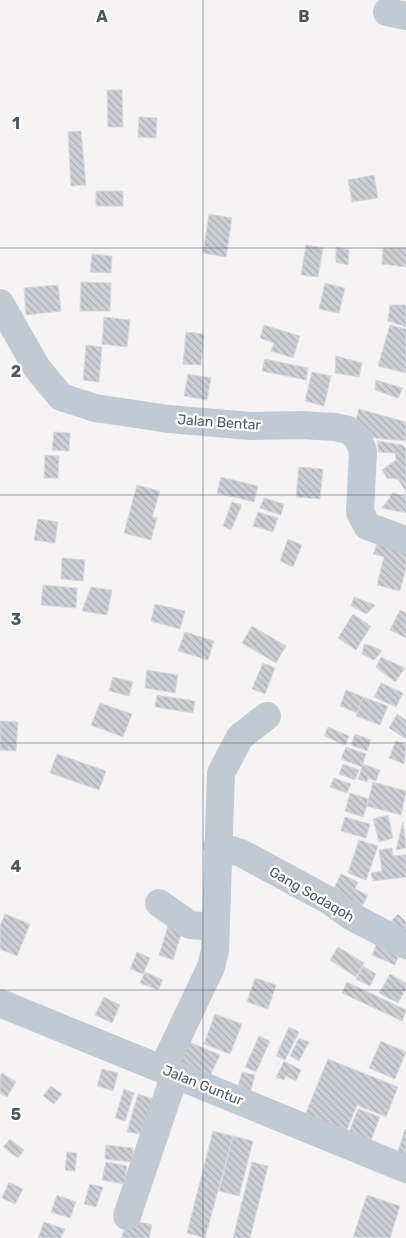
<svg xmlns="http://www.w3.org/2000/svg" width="406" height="1238" font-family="Rubik,sans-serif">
	<defs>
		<pattern id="building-back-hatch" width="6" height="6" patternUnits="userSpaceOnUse" patternTransform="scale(1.25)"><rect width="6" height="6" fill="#cdcfd5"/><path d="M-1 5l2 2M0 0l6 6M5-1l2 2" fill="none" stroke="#a8abb0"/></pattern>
	</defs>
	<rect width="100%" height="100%" fill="#f5f3f3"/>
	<!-- building -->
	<path fill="url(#building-back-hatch)" stroke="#d7d9de" d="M107,90H122L123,127H108Z
		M139,117L157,118L156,138L138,137Z
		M81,131L86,185L71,186L68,132Z
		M374,175L378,198L352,202L348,180Z
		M96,191H123V206H96Z
		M209,214L232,218L226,257L203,253Z
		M306,245L323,248L318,277L301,275Z
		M336,247L349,250L348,265L336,262Z
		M383,248H406V267L382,264Z
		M92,254L112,256L111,273L90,272Z
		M81,282L111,283L110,311H80Z
		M325,283L345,288L339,313L319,309Z
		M58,285L61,311L26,315L24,288Z
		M390,305H406V327L388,321Z
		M104,317L130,320L127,347L102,344Z
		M264,325L300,336L293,358L271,351L274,343L260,338Z
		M390,325L406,329V373L378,366Z
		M186,332L204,334L201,365L183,364Z
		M86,345L102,347L99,382L83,380Z
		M336,356L362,363L359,377L335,373Z
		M265,359L308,368L306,380L262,371Z
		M312,372L331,376L324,406L305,401Z
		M188,374L211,378L207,400L184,396Z
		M376,380L403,388L398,398L375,390Z
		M359,409L406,422V441L363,437L354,426Z
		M54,432L70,433L69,451L52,450Z
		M378,441L402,445L406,448V492L398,479L387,478L382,470L396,460L395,453L378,452Z
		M45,455L59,456L58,478H44Z
		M299,467L323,469L320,499L296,497Z
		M221,477L258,486L254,502L217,493Z
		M137,485L160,491L152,517L157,518L151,540L124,533Z
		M393,493L406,497V513L382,508Z
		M264,498L284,504L281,515L260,508Z
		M232,502L242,505L231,530L223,526Z
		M258,512L278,518L273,532L253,526Z
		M38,519L58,522L55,543L34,540Z
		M288,539L302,545L293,567L280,561Z
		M378,542L406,549V568L400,591L377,585L384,557L373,554Z
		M62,558L85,560L83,581L61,579Z
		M43,585L77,588L76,608L41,605Z
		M91,587L112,590L107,615L82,611Z
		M354,597L375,605L367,614L351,606Z
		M155,604L185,611L180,629L151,621Z
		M400,610L406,613V638L390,630Z
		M353,614L371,626L356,650L338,638Z
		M252,626L286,646L276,663L242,643Z
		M185,632L214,641L208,660L178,651Z
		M364,644L372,646L382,651L374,660L362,654Z
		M381,657L405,668L395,682L376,667Z
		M263,663L275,668L265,694L252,689Z
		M147,670L178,675L175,693L145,688Z
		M113,677L133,682L129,696L109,691Z
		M381,683L403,693L396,707L374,697Z
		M346,690L363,697L357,713L340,706Z
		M157,695L195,701L193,713L155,707Z
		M363,697L388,706L380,725L356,716Z
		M100,703L132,714L123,737L91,725Z
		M397,714L406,720V739L389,728Z
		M0,721L18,722L16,751L0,750Z
		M328,727L349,736L345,745L324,736Z
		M355,734L371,740L367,751L351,745Z
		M396,741L406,745L404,764L389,758Z
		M346,747L366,754L362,767L341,759Z
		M57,754L106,771L99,790L50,773Z
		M343,764L359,770L355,780L339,774Z
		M363,764L380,770L376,781L368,778L367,782L358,779Z
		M334,778L351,784L347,793L330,787Z
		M373,782L406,791L401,815L367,806Z
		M350,793L369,799L363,817L345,811Z
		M388,815L393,838L379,842L373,819Z
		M345,817L370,824L366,838L341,831Z
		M403,821L406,848L396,850Z
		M359,840L378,846L366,880L348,873Z
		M392,848L393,856L406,855V877L373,881L371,873L382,871L379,850Z
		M341,874L358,882L355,889L368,895L356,918L332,892Z
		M5,914L30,924L17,956L0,949V926Z
		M398,914L406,922V928L398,936L387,925Z
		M168,926L182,931L173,960L159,955Z
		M380,936L400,952L395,965L372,955Z
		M338,947L364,963L356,977L330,960Z
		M137,952L150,958L143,974L130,969Z
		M363,966L376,974L370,986L356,979Z
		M145,972L163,980L158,990L140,983Z
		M390,974L406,983V989L398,1003L379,993Z
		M255,978L276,985L268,1009L247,1002Z
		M347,982L406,1010L402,1021L342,993Z
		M104,997L120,1005L112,1023L95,1015Z
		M215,1014L242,1024L230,1054L204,1044Z
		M289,1027L299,1032L285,1060L276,1056Z
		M259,1036L270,1041L256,1072L245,1067Z
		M180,1038L220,1055L210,1076L171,1060Z
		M299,1038L309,1042L299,1061L290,1056Z
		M381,1041L406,1052L395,1079L369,1068Z
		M328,1059L398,1087L386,1117L357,1105L346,1132L305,1115Z
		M284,1061L301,1070L296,1081L286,1076L284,1080L276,1077Z
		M102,1069L118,1073L113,1091L97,1086Z
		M242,1072L255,1075L250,1094L237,1091Z
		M2,1073L16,1082L7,1097L0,1093V1077Z
		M51,1086L62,1094L54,1104L43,1096Z
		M124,1089L134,1093L125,1121L115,1118Z
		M138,1094L157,1100L147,1135L127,1132Z
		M358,1109L380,1117L371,1140L349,1132Z
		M405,1129L406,1130V1162L396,1158Z
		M213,1131L233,1136L205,1238L187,1233Z
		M233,1136L253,1141L239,1196L219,1191Z
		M10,1139L24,1150L18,1158L3,1147Z
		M106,1145L133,1148L132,1162L105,1159Z
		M67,1152L77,1153L75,1171L65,1170Z
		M106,1162L127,1166L124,1184L102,1180Z
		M252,1162L268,1166L250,1238H233Z
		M9,1182L23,1189L15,1204L2,1198Z
		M90,1184L103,1187L96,1207L84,1204Z
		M57,1195L76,1202L70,1218L51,1212Z
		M367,1195L400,1206L390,1238L353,1237Z
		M129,1219L152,1225L149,1238H121Z
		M44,1222L65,1229L61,1238H38Z"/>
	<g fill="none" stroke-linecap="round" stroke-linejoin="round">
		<!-- minor -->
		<path stroke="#c1cad2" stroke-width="28" d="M387,12L406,16
			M0,303L37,368L61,397L95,408L169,419L250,426L300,425L335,427L348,430L357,437L363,451L360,512L367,526L406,540
			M217,846L241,853L330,901L349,915L406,945
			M159,903L190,925L215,927
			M0,1003L406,1169
			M163,1068L211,967L215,951L221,773L240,737L267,716
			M127,1216L175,1074"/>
	</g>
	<!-- grid -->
	<path fill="none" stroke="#4a5661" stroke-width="1" stroke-opacity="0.55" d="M203,0V1238M0,248H406M0,495H406M0,743H406M0,990H406"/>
	<g text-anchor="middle" stroke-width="4.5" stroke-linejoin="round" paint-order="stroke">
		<!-- street labels -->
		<g font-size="14" fill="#4a5661" stroke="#fff">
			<text transform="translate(219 422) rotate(4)" y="5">Jalan Bentar</text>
			<text transform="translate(312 894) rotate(30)" y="5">Gang Sodaqoh</text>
			<text transform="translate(203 1085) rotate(22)" y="5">Jalan Guntur</text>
		</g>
	</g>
	<g font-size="16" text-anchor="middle" font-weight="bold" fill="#4a5661" stroke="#fff" stroke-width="4.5" stroke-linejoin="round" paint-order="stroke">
		<text x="102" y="22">A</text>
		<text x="304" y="22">B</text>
		<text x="16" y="129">1</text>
		<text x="16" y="377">2</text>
		<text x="16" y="625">3</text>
		<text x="16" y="872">4</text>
		<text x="16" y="1120">5</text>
	</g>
</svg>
